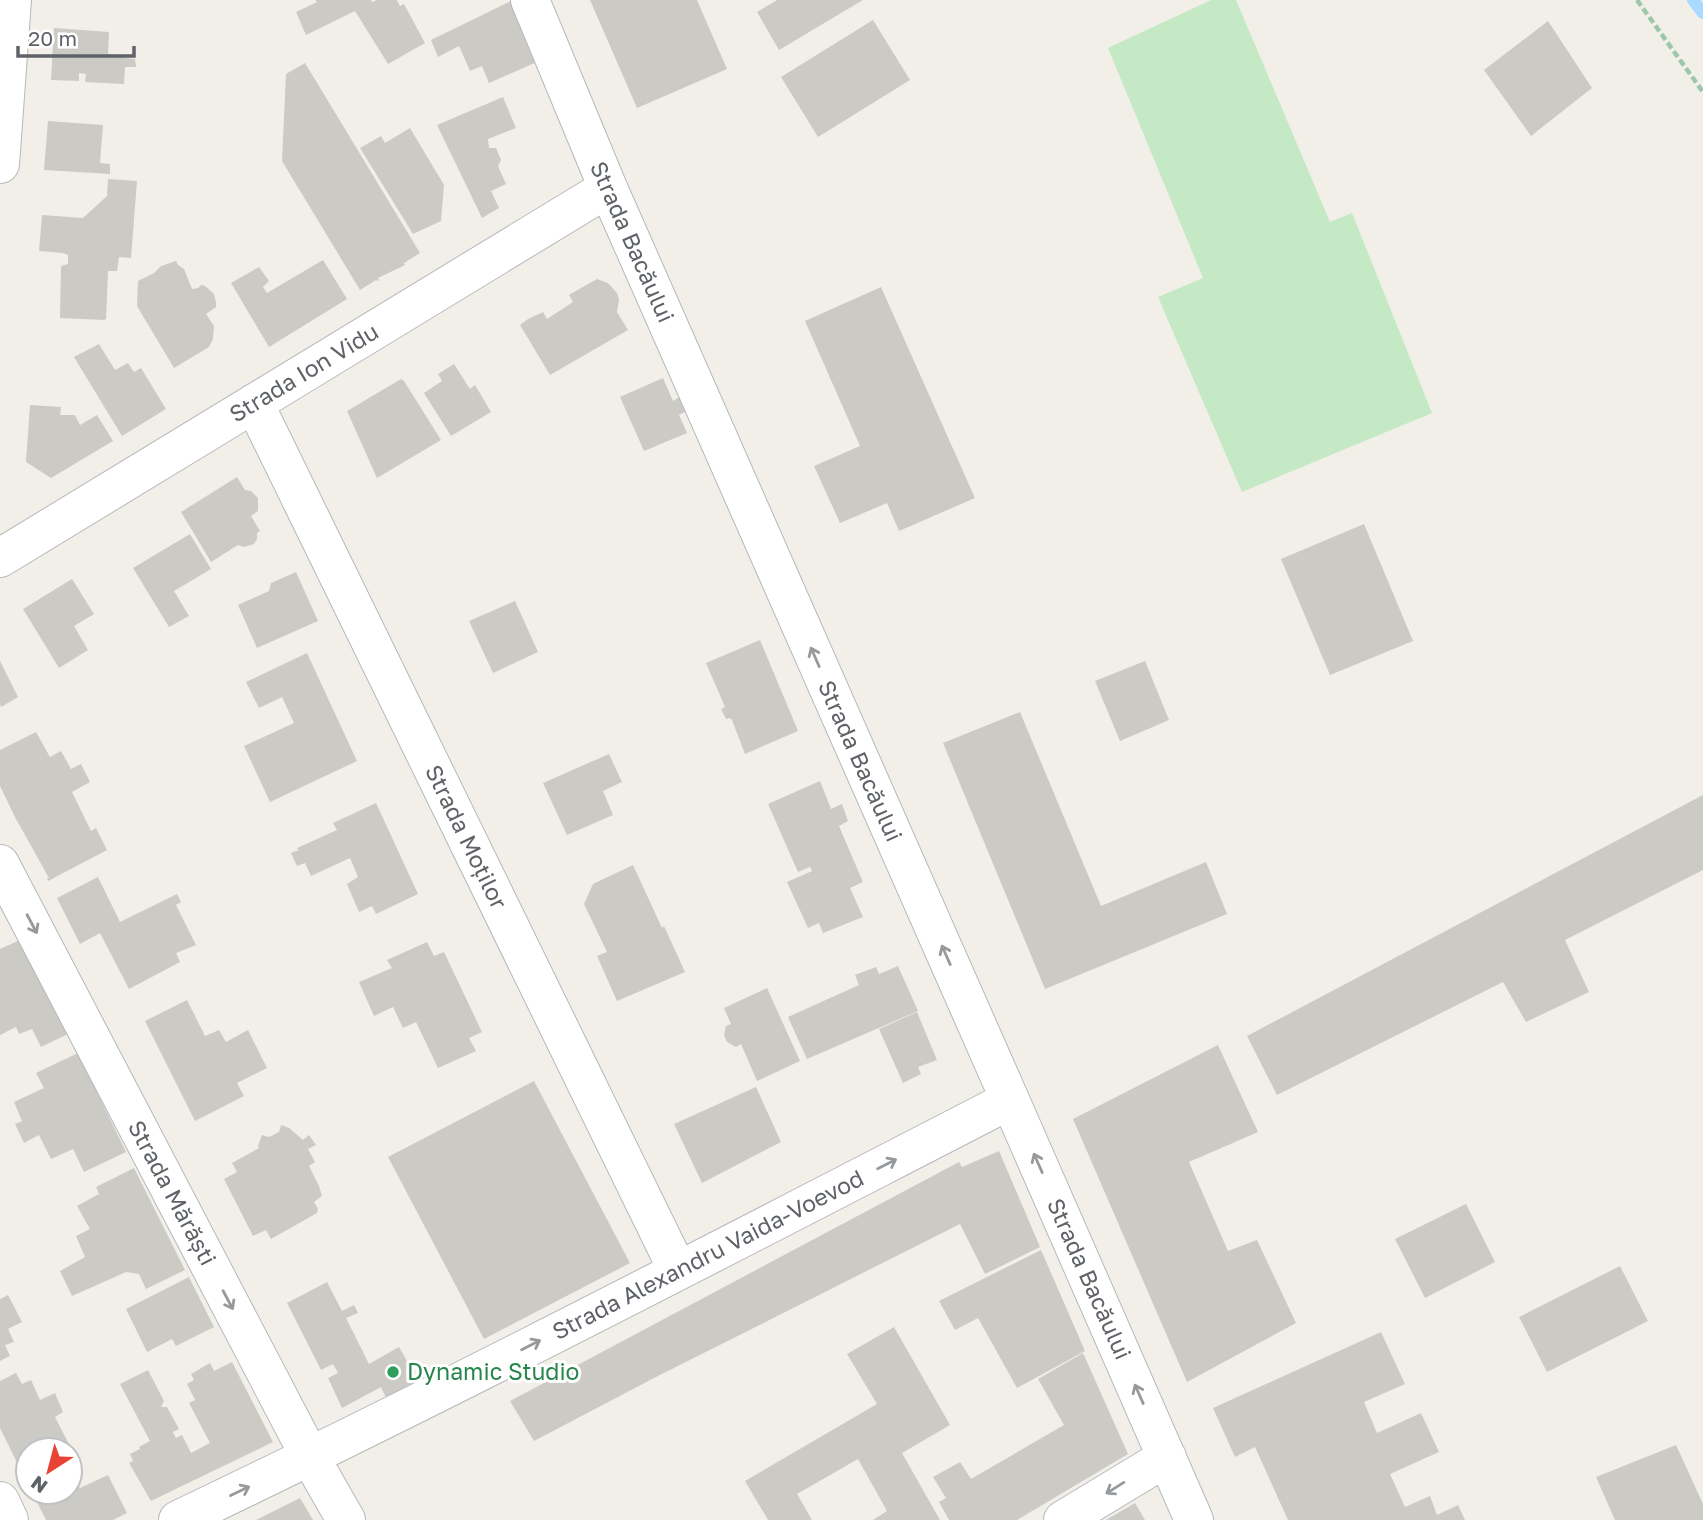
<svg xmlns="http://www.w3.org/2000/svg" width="1703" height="1520" font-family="'Golos Text',sans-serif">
	<rect width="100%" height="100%" fill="#f1efe8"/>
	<!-- green -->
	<path fill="#c5e8c5" d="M1211,0H1236L1330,222L1352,213L1432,413L1242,492L1158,297L1203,278L1108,48Z"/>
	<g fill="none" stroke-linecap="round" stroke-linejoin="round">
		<!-- stream -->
		<path stroke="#aadaff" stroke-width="12" d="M1693,0L1703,13"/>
	</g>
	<!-- building -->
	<path fill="#cccac5" d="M315,0H371L372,2L377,0H397L400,6L404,4L425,43L388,64L355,11L306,35L296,12L317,2Z
		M513,0L539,61L489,83L482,66L470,71L459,46L438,57L431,40Z
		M590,0H697L727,69L637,108Z
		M777,0H863L779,50L757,12Z
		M873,20L910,80L818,137L781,77Z
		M1548,21L1592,88L1531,136L1484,70Z
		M54,28L109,32L108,54L125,55V58L135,59L136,67H125L124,84L85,82L86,74L79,73V81L51,80Z
		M305,63L420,253L404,263L405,265L378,278L379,281L376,280L360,290L282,161L286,74Z
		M503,97L516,128L488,139L489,148H496L501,160L498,166L506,184L491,191L499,208L482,218L437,125Z
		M48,121L103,125L100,163L110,164V174L44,170Z
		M410,128L444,185L441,221L413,234L360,148L381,136L385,143Z
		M108,179L137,181L131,258L119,257L117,271H108L106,319L104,320L60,318L61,266L68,264V255L63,253L39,251L42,215L83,218L107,196Z
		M323,260L347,299L269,347L231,283L259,267L269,281L263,287L267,293Z
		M176,261L178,265L184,269L192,289L198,288L201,285L205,286L214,294L216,302V307L206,314L214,326L213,339L209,347L174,368L137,306L138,281L154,273L161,266Z
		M597,279L608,283L617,293L619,300L617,312L628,330L550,375L520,325L528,319L543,312L547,319L573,302L569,295Z
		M881,287L975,498L899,531L887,503L840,523L814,466L860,446L805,321Z
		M99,344L115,370L128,363L134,372L141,368L166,409L122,436L74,357Z
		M454,364L470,389L475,385L491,412L451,436L424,393L442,381L438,374Z
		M663,378L673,401L681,396L687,411L679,415L687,433L644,451L620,397Z
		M401,379L404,381L441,440L377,478L347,411Z
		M30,405L61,407L60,415H75L80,425L97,415L113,441L51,478L26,462Z
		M237,477L245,490L251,491L258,498V511L251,516L260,531L257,533V539L254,544L244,547L238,545L211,562L181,512Z
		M1364,524L1413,641L1330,675L1281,559Z
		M190,534L211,569L174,591L189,616L169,627L133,568Z
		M296,572L318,621L257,648L238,605L269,591L271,583Z
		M72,579L94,614L74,626L88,650L59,668L23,609Z
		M515,601L538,652L493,673L469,621Z
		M760,640L798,731L745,754L732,720L730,718L726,719L721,709L725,707L706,663Z
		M307,653L357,761L270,802L244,746L294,723L282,697L259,708L246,682Z
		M0,661L18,697L1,707L0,704Z
		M1145,661L1169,720L1120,741L1095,681Z
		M1020,712L1101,906L1206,862L1227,914L1045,989L943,743Z
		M36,732L50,757L61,751L71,769L81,764L90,782L72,792L91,831L96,828L107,850L48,881L47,878H49L16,819L0,786V750Z
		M609,754L622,782L603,791L613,815L567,835L543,783Z
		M820,781L831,809L842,804L848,821L839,826L863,882L850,888L863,917L823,933L819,923L808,928L787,882L812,871L810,867L798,872L768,804Z
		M1703,795V870L1565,940L1589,992L1526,1022L1503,982L1277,1095L1247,1036Z
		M376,803L418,894L376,914L372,906L359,912L347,884L358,877L350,858L311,876L305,863L297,866L291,853L299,850L297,848L337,830L333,823Z
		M633,865L662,928L664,926L685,972L617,1001L597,956L607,952L584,904L593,884Z
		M98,877L120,922L177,894L181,902L176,905L196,945L176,953L180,962L129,989L100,933L80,944L57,898Z
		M20,940L68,1034L41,1047L32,1029L19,1034L16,1027L0,1035V949Z
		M427,942L434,956L444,952L482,1032L469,1038L476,1051L438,1068L416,1022L403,1028L393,1007L374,1016L359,982L392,968L387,960Z
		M898,966L918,1011L807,1059L788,1017L859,985L855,975L876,967L879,974Z
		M767,988L800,1061L757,1081L741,1044L736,1047L727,1042L724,1035L726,1026L731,1024L724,1008Z
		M187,1000L205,1036L219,1030L226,1042L248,1030L267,1068L237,1083L244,1096L195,1121L145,1021Z
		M917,1012L937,1060L918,1067L921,1074L903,1083L879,1029Z
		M1218,1045L1258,1132L1189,1162L1228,1251L1257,1240L1296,1323L1187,1382L1073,1119Z
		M78,1053L126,1152L84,1172L73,1149L51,1159L39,1135L24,1143L15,1124L22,1121L14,1102L44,1088L36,1073Z
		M534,1081L630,1263L484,1339L388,1157Z
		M756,1087L781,1142L702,1183L674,1124Z
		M281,1125L289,1128L303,1140L309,1135L316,1145L308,1149L315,1162L309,1166L319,1186L322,1196L314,1202L318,1209L317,1213L271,1239L266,1230L253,1236L224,1179L237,1172L232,1163L259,1148L258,1146L262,1135L269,1137L279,1132Z
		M999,1151L1040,1247L985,1274L960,1224L654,1378L534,1441L510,1401L959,1162L962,1167Z
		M134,1168L185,1270L146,1289L139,1274L126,1272L72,1296L60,1271L85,1257L76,1236L90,1229L77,1206L99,1194L96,1187Z
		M1466,1204L1495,1262L1425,1298L1395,1239Z
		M1041,1250L1085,1351L1017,1388L978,1318L955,1330L939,1301Z
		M1620,1266L1648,1321L1547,1372L1519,1317Z
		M189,1277L214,1327L176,1346L172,1339L147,1352L126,1309Z
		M327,1282L342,1311L354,1305L358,1313L346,1318L369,1364L399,1347L418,1380L386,1398L381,1387L342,1408L328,1378L338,1373L333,1364L321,1370L287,1303Z
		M8,1295L22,1322L8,1329L14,1342L5,1345L10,1356L0,1361V1299Z
		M894,1327L950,1425L902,1453L940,1520H873L887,1511L858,1459L797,1494L812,1520H768L745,1481L877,1404L847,1354Z
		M1381,1332L1405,1384L1364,1402L1377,1433L1421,1413L1439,1452L1390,1474L1405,1507L1430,1496L1437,1515L1458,1505L1465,1520H1288L1255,1447L1235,1457L1213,1408Z
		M1083,1353L1128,1454L1017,1520H949L939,1502L946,1498L933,1477L960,1462L971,1479L1064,1425L1038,1379Z
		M232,1362L273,1442L151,1501L129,1463L133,1461L130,1454L140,1449L139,1447L150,1441L120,1384L148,1370L164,1401L161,1407H167L179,1429L173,1432L176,1438L182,1435L191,1453L210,1443L189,1403L195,1400L187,1384L194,1380L191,1374L210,1363L214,1371Z
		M16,1373L22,1384L31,1380L40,1400L55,1393L63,1412L55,1417L76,1458L70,1461V1450H28V1482L26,1481L0,1428V1381Z
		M1676,1445L1703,1504V1520H1615L1596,1477Z
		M70,1469L80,1488L108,1475L127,1513L113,1520H46L32,1492H70Z
		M300,1498L313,1520H256Z
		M1135,1503L1145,1520H1106Z"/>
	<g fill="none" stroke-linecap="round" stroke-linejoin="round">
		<defs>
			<path id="minor" d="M530,0L608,188L1010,1100L1194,1520
				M0,164L12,0
				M254,403L678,1271
				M0,558L608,188
				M0,864L310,1457L346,1520
				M0,1501L9,1520
				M178,1520C459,1386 734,1242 1010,1100
				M1063,1520L1167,1457"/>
		</defs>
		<!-- minor casing -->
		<use href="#minor" stroke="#b5b8bc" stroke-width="40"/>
		<!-- path -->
		<path stroke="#9cc7a9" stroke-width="4.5" stroke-dasharray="7 3.5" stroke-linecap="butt" d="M1637,0L1703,92"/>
		<!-- minor -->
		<use href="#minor" stroke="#fff" stroke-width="38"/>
	</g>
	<!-- one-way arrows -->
	<defs><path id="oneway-shaft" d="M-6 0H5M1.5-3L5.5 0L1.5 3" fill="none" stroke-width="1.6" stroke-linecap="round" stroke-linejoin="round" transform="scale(1.75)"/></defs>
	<g stroke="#979a9d">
		<use href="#oneway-shaft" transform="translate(815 657) rotate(-114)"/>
		<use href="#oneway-shaft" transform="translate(32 924) rotate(62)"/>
		<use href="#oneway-shaft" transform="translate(946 955) rotate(-114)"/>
		<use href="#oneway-shaft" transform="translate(1038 1163) rotate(-114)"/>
		<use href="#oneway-shaft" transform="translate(887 1164) rotate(-27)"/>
		<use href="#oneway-shaft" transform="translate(228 1300) rotate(62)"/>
		<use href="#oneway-shaft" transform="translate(531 1345) rotate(-27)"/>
		<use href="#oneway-shaft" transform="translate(1139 1394) rotate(-114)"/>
		<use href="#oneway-shaft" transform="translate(1115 1488) rotate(148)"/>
		<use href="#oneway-shaft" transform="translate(240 1491) rotate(-26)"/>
	</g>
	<!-- markers -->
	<circle fill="#2e9e5b" stroke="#fff" stroke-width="2.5" cx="393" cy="1372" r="7"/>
	<g text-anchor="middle" stroke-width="6" stroke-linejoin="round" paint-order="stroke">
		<!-- street labels -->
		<g font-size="23" fill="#5f6368" stroke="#fff">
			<text transform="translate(632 242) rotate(66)" y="8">Strada Bacăului</text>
			<text transform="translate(304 373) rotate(-31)" y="8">Strada Ion Vidu</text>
			<text transform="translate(860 761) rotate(66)" y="8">Strada Bacăului</text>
			<text transform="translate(466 837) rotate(64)" y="8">Strada Moților</text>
			<text transform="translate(172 1193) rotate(62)" y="8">Strada Mărăști</text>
			<text transform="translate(708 1255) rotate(-27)" y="8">Strada Alexandru Vaida-Voevod</text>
			<text transform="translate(1089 1279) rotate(66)" y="8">Strada Bacăului</text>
		</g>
		<!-- leisure labels -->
		<g font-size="23" fill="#27864d" stroke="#fff" text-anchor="start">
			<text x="407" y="1380">Dynamic Studio</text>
		</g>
	</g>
	<!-- north arrow -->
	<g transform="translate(49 1471) rotate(216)"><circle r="33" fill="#ffffff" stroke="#bfc1c3" stroke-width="2"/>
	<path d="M0-5L12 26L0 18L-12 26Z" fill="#ea4335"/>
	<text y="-10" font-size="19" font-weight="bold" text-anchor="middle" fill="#5f6368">N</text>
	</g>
	<!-- scale -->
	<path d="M18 46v10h116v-10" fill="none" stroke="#5f6368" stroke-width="3.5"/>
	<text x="28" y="46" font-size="21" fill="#5f6368" stroke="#ffffff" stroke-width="5" paint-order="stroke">20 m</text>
</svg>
